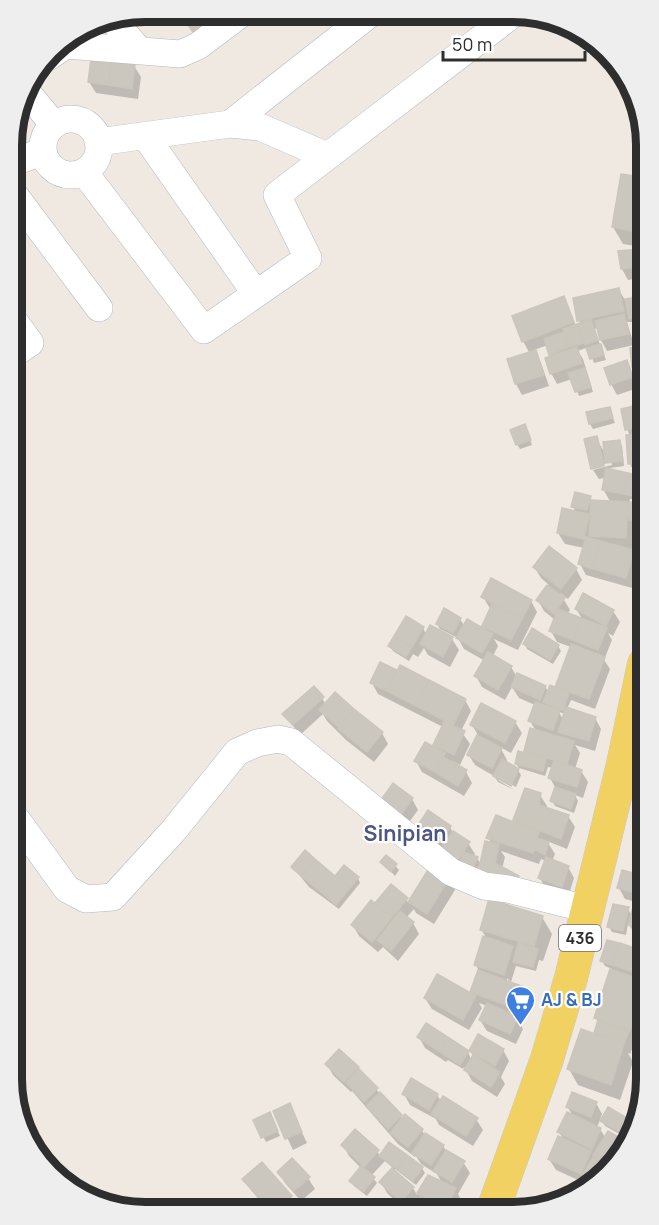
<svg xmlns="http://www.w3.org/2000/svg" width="659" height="1225" font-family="Manrope,sans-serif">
	<rect width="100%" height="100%" fill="#efe9e1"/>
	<!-- shadow -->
	<path fill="#0003" fill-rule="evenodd" d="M134,66L141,77L138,99L96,93L89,82Z
		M623,176L640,179L641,247L623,244L613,227Z
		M641,250V278L628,280L622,269L620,253Z
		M619,290L625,300L635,299L641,322H627L634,345L607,351L601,340L599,328L594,329L606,360L594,363L588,347L578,351L583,359L593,392L579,396L572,379L557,384L551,373L552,357L548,345L534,350L541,363L549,386L522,395L516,384L508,360L530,354L523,341L563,298L576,326L581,324L579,320Z
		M642,348V377H640L634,366Z
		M626,362L638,388L617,395L611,384Z
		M642,406V474L640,475L642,478L643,493L641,501L630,499L629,504L640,503L643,507V523L633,524L632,551L640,562L632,588L586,575L580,564L584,548L565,544L558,533L576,513L573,506L590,497L592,502L611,503L603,489L605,478L599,479L593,470L612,465L611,462L593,467V470L592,468L596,438L606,455L619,441L622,446L624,466L604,469L636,476L630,464L627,436H630L627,429Z
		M609,408L615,423L593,429L590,424Z
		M527,431L532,445L520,449L517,444Z
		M535,568L576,569L582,580L568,599L560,593L570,610L567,614L583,620L576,609L613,611L620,622L613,636L608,633L612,640L604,660L610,669L595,709L571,700L567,709L595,718L601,729L595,751L575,745L580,753L575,769L581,771L588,782L583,798L575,795L578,801L574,813L555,806L552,801L556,789L550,778L553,768L548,767L545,776L519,768L516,763L528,755L525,751L536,731L530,721L535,705L519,698L512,687L505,700L482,687L476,676L485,661L464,649L458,638L440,629L437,624L460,619L465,627L488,633L483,626L491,610L483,597L531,601L537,612L518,650L494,639L498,646L493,656L511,667L517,677L545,687L549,692L559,691L557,686L571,647L557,642L551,631L555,620L544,611L538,600L549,585L541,578ZM559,712L565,714L564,720L561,716Z
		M423,628L426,634L452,639L459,650L450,667L428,655L424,648L418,657L413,654L409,661L393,651L390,646Z
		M525,644L558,646L561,651L553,664L527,649Z
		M381,664L465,700L471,711L461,731L470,744L460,765L452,761L451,763L466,772L472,783L464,796L422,772L416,761L438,751L435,745L443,727L378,694L372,683Z
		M335,695L382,733L388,744L374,762L346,740L327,721L323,714L300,735L284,714L322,698L326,705Z
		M515,722L522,733L511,753L500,747L507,760L506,763L518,770L521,775L516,787L498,777V780L514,790L498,782L494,776L475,765L468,754L478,735L472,725Z
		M540,795L547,806L546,809L568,816L575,827L567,849L547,841L555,854L552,862L568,867L574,878L568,897L546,889L540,878L546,861L541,859L539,864L501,851L505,857L502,869L486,884L492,844L488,838L518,826L515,820Z
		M412,799L418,810L407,825L382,800Z
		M450,827L453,833L468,843L475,854L473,857L477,858L480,863L475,874L422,842Z
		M387,857L399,870L395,876L382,862Z
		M293,867L335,878H358L360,883L339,909L309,887Z
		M431,867L449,879L455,890L434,924L416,913L414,909L406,918L413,923L419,934L398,961L383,947L378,952L359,936L353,925L375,906L392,886L409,903Z
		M623,872L645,877L646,939L636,936L628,923L626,935L612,932L609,927L628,909L632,916L636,902L625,899L619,888Z
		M542,917L552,934L543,961L539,960L536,971L516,966L511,982L507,978V983L523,989L530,1000L523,1019L516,1016L523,1029L516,1044L487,1031L480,1020L487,1006L479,1003L482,1008L469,1030L432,1009L425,998L474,996L472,992L479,971L476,965L487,939L481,929Z
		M618,944L620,948L646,954V1045L640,1042L639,1046L634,1044L630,1054L628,1053L633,1062L620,1100L578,1085L569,1069L594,1035L599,1023L596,1018L612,969L605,966L602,961Z
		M419,1037L468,1052L471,1059L474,1057L470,1051L503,1050L509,1061L501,1077L505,1084L497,1097L472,1081L464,1067L463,1069L448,1060L446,1062L425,1048Z
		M327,1064L357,1068L403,1119L422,1130L425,1136L443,1146L447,1152L463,1162L470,1173L458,1194L461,1200L458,1207L422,1208L425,1203L421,1197L411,1208H403L387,1193L381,1182L393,1168L385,1161L371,1176L377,1183L367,1196L354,1186L351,1181L361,1168L349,1156L343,1145L377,1151L380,1156L422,1168L425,1173L416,1185L395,1169L393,1171L413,1188L417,1195L429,1177L442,1183L437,1174L421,1164L416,1156L415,1157L398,1144L352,1091L351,1092L333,1075Z
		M404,1094L437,1095L441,1101L476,1119L483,1130L473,1146L439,1125L436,1119L410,1105Z
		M596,1103L602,1114L597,1128L600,1129L620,1161L587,1184L556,1170L549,1159L564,1140L559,1132L573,1116L567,1106Z
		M289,1105L307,1143L293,1150L275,1112Z
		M272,1119L280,1136L266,1142L255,1121Z
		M626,1119L629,1124L623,1136L605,1126L602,1121Z
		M262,1164L291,1197L297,1208L296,1209L268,1210L251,1190L244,1179Z
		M279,1172L308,1178L315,1189L301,1201L285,1183Z"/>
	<!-- building -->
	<path fill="#cbc7bf" stroke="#cbc5ba" stroke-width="1.5" d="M186,12L230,13L199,40L181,16Z
		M91,59L111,62L108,85L88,82Z
		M111,62L135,65L132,89L108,85Z
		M621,174L640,177L641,233L612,227Z
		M641,249V267L621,269L618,251Z
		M619,288L624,311L577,321L573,298Z
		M564,296L574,322L522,342L512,316Z
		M636,297L640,317L629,319L625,299Z
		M624,314L629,334L600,340L595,321Z
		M591,319L598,340L585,345L577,324Z
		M577,324L584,343L569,347L563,329Z
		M564,332L569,347L549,355L544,339Z
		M601,344L604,355L590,359L586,348Z
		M577,347L582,363L550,374L545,358Z
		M642,347V366L632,367L630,348Z
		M536,350L544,375L515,384L507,359Z
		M627,360L633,377L610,385L604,368Z
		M585,368L591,387L575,392L568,373Z
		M642,404V426L625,430L621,409Z
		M610,407L613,418L589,424L586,412Z
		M525,424L531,440L516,445L510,430Z
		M642,434V463L628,464L626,435Z
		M597,436L604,466L591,469L584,439Z
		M620,440L623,461L605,463L603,442Z
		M606,468L628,473L623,494L602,490Z
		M628,473L642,476L639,497L623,494Z
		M575,492L591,496L587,510L571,507Z
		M591,500L628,502L626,538L589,536Z
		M628,502H641L642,519L629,520Z
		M562,508L589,514L584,539L557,533Z
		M586,537L601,541L593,569L578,564Z
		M601,541L634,550L626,578L593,569Z
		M549,546L577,568L561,589L533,567Z
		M491,578L532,600L522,619L481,597Z
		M547,585L565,598L554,614L536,600Z
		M583,593L614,610L606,626L575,609Z
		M492,604L522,619L511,640L482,626Z
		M444,608L461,618L453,633L436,624Z
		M558,609L581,618L573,640L549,631Z
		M406,616L424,627L412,647L394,636Z
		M581,618L607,628L598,650L573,640Z
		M467,619L493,634L482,653L456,638Z
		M430,625L453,637L443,657L420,644Z
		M532,628L548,638L539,653L523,644Z
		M394,636L412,647L406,657L388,646Z
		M548,638L559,645L550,660L539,653Z
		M571,644L605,657L597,678L563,666Z
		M488,652L512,666L498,690L474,676Z
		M380,662L397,670L387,691L370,683Z
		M400,665L429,680L416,706L387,691Z
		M563,666L597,678L589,699L555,687Z
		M517,673L546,686L540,700L511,687Z
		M429,680L466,699L453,725L416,706Z
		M550,685L569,693L563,710L543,702Z
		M314,686L324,697L293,725L282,714Z
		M335,692L354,709L338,727L319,710Z
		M535,702L560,710L553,730L528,721Z
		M481,703L516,721L505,743L470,725Z
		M566,707L596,717L589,741L558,732Z
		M354,709L383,732L367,752L338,729Z
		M444,722L465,731L454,755L433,745Z
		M530,728L574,741L567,764L524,751Z
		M477,735L502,748L492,768L467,755Z
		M425,742L445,753L435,772L414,761Z
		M518,751L546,759L543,771L515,764Z
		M443,757L467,770L458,786L435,772Z
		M502,759L519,769L511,786L493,776Z
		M554,760L582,770L577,787L548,778Z
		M393,783L413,798L401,815L381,800Z
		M555,787L576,794L571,809L550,801Z
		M525,788L541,793L539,805L569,815L561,839L513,820Z
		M428,810L451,826L436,847L414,831Z
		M496,815L539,832L537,838L549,842L545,855L535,849L533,853L486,838Z
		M453,831L470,842L456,863L439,852Z
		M485,841L499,844L495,863L519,876L514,884L478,873Z
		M305,850L315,859L301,876L291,867Z
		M464,852L478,857L472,870L459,865Z
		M386,855L397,864L391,872L380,862Z
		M546,857L569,866L562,887L538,878Z
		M315,859L335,876L321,892L301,876Z
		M344,865L359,877L350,888L335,876Z
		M431,865L450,877L427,914L408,902Z
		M622,870L645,876L643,895L617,888Z
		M335,876L350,888L336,905L321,892Z
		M391,884L408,898L392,917L375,903Z
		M489,899L543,916L534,946L480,930Z
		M371,900L392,917L372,942L351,925Z
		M635,900L645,903L646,930L628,925Z
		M613,904L629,907L623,931L607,927Z
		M400,911L414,922L391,951L377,940Z
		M483,936L513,946L504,975L474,965Z
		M607,940L619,943L612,965L600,961Z
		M518,943L538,949L533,967L513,962Z
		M620,943L646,952V965L643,975L612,965Z
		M610,969L645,981L630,1030L594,1018Z
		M478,970L524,987L517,1009L470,992Z
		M437,974L476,996L463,1020L424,998Z
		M487,1003L518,1017L510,1034L479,1020Z
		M640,1013L646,1015V1037L633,1031Z
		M598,1020L629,1031L624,1044L594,1033Z
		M426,1023L449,1038L440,1052L417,1037Z
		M581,1029L624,1044L611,1085L567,1069Z
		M478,1034L504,1049L495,1066L469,1051Z
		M449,1038L469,1051L460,1065L440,1052Z
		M339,1049L359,1067L344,1082L325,1064Z
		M473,1055L500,1072L491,1087L464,1070Z
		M359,1069L378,1088L364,1102L346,1083Z
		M411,1078L438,1094L429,1110L402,1094Z
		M380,1092L402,1115L388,1129L366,1106Z
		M572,1092L597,1102L591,1117L566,1107Z
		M443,1096L478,1118L466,1136L431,1114Z
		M290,1103L302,1132L285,1139L273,1111Z
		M608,1107L627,1118L620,1132L600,1121Z
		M270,1112L278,1131L261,1138L253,1120Z
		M567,1112L601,1128L592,1149L557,1132Z
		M405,1114L423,1129L408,1147L390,1133Z
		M355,1129L379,1150L364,1167L341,1145Z
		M608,1131L627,1142L620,1161L612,1166L593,1155Z
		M425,1133L444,1145L431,1165L412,1153Z
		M558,1136L591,1151L581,1174L548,1159Z
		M389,1142L407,1155L397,1169L379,1156Z
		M446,1150L465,1161L452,1182L433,1171Z
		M407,1155L423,1167L413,1181L397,1169Z
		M593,1157L609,1166L607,1169L592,1180L582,1175Z
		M292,1158L310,1177L294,1191L277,1172Z
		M262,1162L292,1196L277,1210H270L242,1179Z
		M361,1166L375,1177L363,1192L349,1181Z
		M392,1168L414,1187L401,1202L379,1182Z
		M428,1175L456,1188L447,1207L420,1208L426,1198L417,1193Z"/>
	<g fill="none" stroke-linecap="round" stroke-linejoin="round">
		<defs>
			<path id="minor" d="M112,19L138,49
				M48,57L66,45L180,54L198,46L242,13
				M25,90L54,125
				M43 147a28 28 0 1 1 56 0a28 28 0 1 1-56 0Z
				M230,124L260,127L327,156
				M146,137L256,294
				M98,142L230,124L371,13
				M13,163L43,151
				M84,172L204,330L308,258L277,195L513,14
				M13,193L99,308
				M14,321L30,343L14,354
				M17,820L67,889L86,899L113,897L174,830L237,752L257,743L278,739L291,742L451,872L484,886L508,889L587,909"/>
			<path id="major" d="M494,1207L547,1059L571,978L623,764L644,664"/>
		</defs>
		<!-- minor casing -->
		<use href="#minor" stroke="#b4b7c1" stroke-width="28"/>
		<!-- major casing -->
		<use href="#major" stroke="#c9c9c9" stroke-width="34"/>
		<!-- minor -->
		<use href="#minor" stroke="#fff" stroke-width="27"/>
		<!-- major -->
		<use href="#major" stroke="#f2d163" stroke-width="33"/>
	</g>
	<!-- icons -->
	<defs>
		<symbol id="supermarket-pin" viewBox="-11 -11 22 30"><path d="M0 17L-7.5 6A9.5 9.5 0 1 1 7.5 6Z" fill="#3f7fe0" stroke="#fff"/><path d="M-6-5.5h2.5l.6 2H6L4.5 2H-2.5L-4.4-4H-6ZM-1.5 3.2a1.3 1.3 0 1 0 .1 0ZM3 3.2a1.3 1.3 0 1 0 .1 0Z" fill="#fff"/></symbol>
	</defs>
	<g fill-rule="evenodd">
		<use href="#supermarket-pin" x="504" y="984" width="33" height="45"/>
	</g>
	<g text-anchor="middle" stroke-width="4.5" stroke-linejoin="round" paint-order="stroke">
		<!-- shield labels -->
		<rect fill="#fff" stroke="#6d6d6d" stroke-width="1.5" x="559" y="925" width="42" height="26" rx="4.5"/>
		<g font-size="16" font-weight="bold" fill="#2e2e2e">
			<text x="580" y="944">436</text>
		</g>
		<!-- shop labels -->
		<g font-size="18" font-weight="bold" fill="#366cbe" stroke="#fff" text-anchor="start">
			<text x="541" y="1006">AJ &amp; BJ</text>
		</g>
		<!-- quarter labels -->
		<g font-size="21" font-weight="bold" fill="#4d5680" stroke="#fff">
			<text x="405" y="841">Sinipian</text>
		</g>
	</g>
	<!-- crop -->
	<path d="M0 0H659V1225H0ZM145 22H513A123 123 0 0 1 636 145V1079A123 123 0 0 1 513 1202H145A123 123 0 0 1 22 1079V145A123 123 0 0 1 145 22Z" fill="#eee" fill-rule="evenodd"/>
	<path fill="none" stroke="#2e2e2e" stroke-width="8" d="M145 22H513A123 123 0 0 1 636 145V1079A123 123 0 0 1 513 1202H145A123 123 0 0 1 22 1079V145A123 123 0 0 1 145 22Z"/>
	<!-- scale -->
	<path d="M443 51v9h142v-9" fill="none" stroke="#2e2e2e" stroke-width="3"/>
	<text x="452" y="51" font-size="18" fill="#2e2e2e" stroke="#ffffff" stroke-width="4.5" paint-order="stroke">50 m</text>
</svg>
